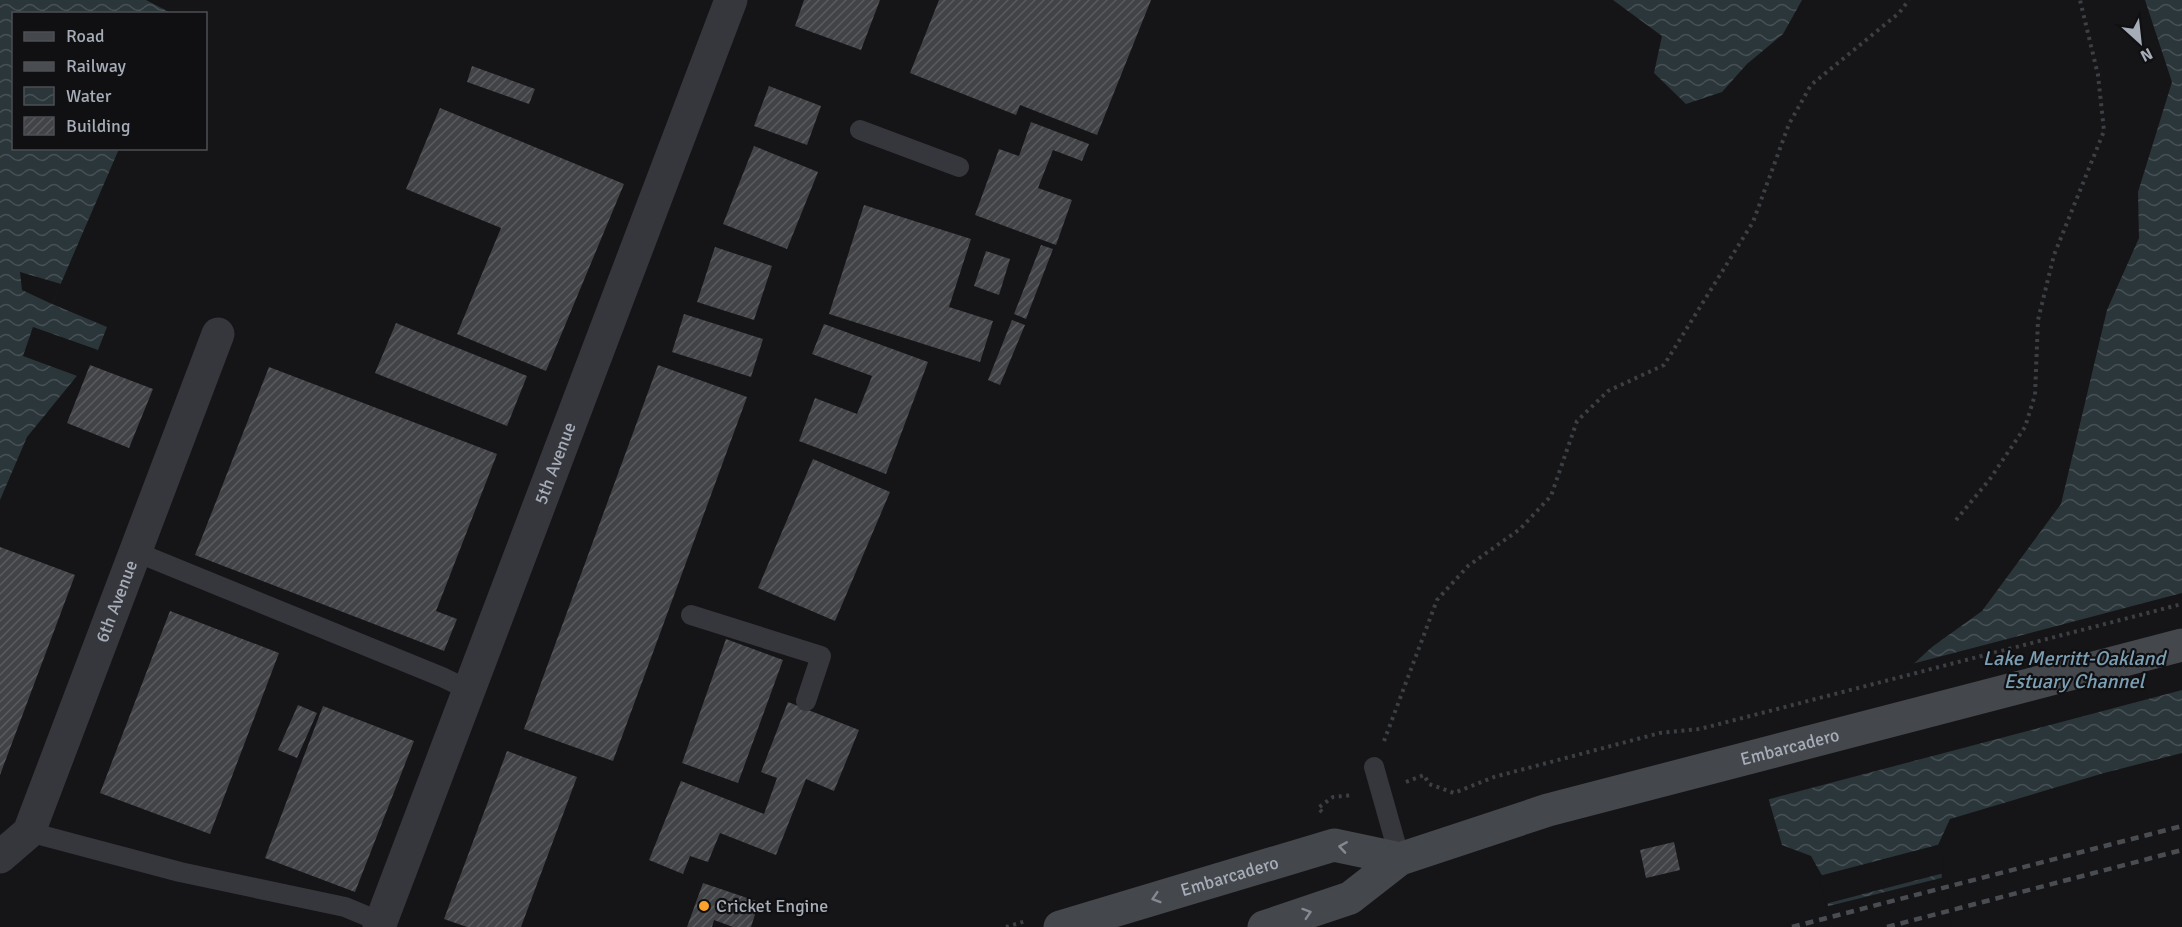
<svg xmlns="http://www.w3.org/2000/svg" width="2182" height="927" font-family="Signika,sans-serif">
	<defs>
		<pattern id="water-waves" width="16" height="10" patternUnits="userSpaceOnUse" patternTransform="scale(1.5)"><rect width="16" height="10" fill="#2b363b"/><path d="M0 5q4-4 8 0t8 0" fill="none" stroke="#475055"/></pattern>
		<pattern id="building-hatch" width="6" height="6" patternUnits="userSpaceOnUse" patternTransform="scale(1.5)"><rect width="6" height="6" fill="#414347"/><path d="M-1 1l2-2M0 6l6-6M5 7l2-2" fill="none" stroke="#595b5f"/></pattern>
	</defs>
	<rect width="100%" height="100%" fill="#151517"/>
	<!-- water -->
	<path fill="url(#water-waves)" d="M0,0H146L171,13L14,14V148L119,149L52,304L107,327L98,350L27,437L0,500Z
		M1613,0H1802L1783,34L1747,64L1722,92L1686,104L1654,73L1662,36Z
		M2145,0H2182V753L2104,773L1950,819L1938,845L1948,927H1831L1824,879L1811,856L1782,845L1768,797L1932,647L1982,611L2061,504L2107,310L2139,238L2138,192L2172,82Z"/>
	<!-- pier -->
	<path fill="#151517" d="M20,272L61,284L52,304L22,290Z
		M33,327L98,350L80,377L23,356Z
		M2182,593V690L1766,800V795L1908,665Z
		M1941,844L1944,873L1825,904L1819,876Z
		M1945,877L1951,927H1828L1825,907Z"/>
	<!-- building -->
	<path fill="url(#building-hatch)" d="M804,0H880L861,50L795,26Z
		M939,0H1151L1097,135L1020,105L1016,115L910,73Z
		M472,66L535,89L529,104L467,82Z
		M769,86L821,106L807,145L754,126Z
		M440,108L624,184L546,371L457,334L501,228L406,189Z
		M1031,122L1089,144L1082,161L1053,150L1038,188L1072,200L1056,245L975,215L999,149L1019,156Z
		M754,146L818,172L787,249L723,224Z
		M864,205L971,239L949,307L993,321L980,362L829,314Z
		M1041,245L1053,249L1026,319L1014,314Z
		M715,247L772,266L754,320L697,302Z
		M986,251L1010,259L999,295L974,286Z
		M684,314L763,339L751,377L672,352Z
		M1012,320L1025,325L1000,385L988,380Z
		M396,323L527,376L507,426L375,373Z
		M824,324L928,362L886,474L799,441L815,398L857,414L872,376L812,354Z
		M90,365L153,389L129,448L67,423Z
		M658,365L747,397L613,761L524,729Z
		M269,367L497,454L436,611L457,619L444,651L195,555Z
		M813,459L890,492L835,621L758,588Z
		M0,547L75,575L0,775Z
		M170,611L279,653L210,834L100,793Z
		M726,639L783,660L738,783L682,763Z
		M788,702L859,730L834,791L806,779L776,855L720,833L708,862L690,856L683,874L649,860L681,781L764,814L777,778L761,772Z
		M298,705L317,713L297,758L278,750Z
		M323,706L414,741L355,892L265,858Z
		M507,751L577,777L521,927H467L444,919Z
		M1674,842L1680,870L1646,878L1640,850Z
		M703,883L759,902L751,927H733L714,920L712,927H687Z"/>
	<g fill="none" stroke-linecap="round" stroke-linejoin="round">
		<!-- path -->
		<path stroke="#3c3f43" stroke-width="4" stroke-dasharray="3 4.5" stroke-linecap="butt" d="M1956,520L1990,479L2025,427L2035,395L2038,320L2054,255L2104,131L2098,75L2080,0
			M1384,741L1437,600L1468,566L1520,529L1551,496L1577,421L1608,391L1664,365L1753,222L1789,124L1811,85L1899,13L1909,0
			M1406,782L1424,775L1429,784L1454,793L1494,777L1660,733L1700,729L2182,604
			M1322,812L1318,808L1333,797L1353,795
			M1006,927L1026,921"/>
		<!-- service -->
		<path stroke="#36373c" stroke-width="20" d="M860,130L959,167
			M136,552L442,677L469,690
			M691,615L821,656L806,701
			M1374,767L1400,859
			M29,832L180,872L345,907L381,922"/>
		<!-- minor -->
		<g stroke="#36373c" stroke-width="33">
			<path id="s1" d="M0,857L29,832L218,334"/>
			<path id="s2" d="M379,927L731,0"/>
		</g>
		<!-- secondary -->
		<g stroke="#44474c" stroke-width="33">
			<path id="s3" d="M1060,927L1334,845L1400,859"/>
			<path id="s4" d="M1264,927L1350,898L1400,859L1548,810L2182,645"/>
		</g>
		<!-- rail -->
		<path stroke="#494c51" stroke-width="4.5" stroke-dasharray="8 6" stroke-linecap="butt" d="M1792,927L2182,826
			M1887,927L2182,850"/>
	</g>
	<!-- one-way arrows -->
	<defs><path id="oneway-chevron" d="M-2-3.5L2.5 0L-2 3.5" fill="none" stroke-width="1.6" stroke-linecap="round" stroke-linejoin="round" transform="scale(1.5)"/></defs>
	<g stroke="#848992">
		<use href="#oneway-chevron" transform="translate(1343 847) rotate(-171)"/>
		<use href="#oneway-chevron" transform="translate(1156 898) rotate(163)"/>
		<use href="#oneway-chevron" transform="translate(1307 913) rotate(-18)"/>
	</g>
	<!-- markers -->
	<circle fill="#f9a12b" stroke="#101012" stroke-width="2" cx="704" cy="906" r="6"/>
	<g text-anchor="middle" stroke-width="4.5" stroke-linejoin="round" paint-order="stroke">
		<!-- street labels -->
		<g font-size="18" fill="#a6adb8" stroke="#101012">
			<text dy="6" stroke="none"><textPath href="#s2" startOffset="496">5th Avenue</textPath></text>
			<text dy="6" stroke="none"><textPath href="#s1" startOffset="285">6th Avenue</textPath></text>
			<text dy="6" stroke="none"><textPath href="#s4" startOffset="560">Embarcadero</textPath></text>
			<text dy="6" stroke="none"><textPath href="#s3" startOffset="177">Embarcadero</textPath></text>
		</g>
		<!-- poi labels -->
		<g font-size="18" fill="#a6adb8" stroke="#101012" text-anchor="start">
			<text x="716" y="912">Cricket Engine</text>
		</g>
		<!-- water labels -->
		<g font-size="20" font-style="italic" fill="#7c9fb4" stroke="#101012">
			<text x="2074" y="665">Lake Merritt-Oakland<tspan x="2074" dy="23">Estuary Channel</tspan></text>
		</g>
	</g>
	<!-- legend -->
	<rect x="12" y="12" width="195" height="138" fill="#101012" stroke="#4c4f54" stroke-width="1.5"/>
	<rect x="24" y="32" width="30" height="9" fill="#44474c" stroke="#4c4f54" stroke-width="1.5"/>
	<text x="66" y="42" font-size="18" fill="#a6adb8">Road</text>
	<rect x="24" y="62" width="30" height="9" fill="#494c51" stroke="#4c4f54" stroke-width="1.5"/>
	<text x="66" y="72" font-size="18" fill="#a6adb8">Railway</text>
	<rect x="24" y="87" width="30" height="18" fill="url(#water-waves)" stroke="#4c4f54" stroke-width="1.5"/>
	<text x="66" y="102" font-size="18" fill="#a6adb8">Water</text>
	<rect x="24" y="117" width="30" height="18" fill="url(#building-hatch)" stroke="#4c4f54" stroke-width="1.5"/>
	<text x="66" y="132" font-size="18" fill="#a6adb8">Building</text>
	<!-- north arrow -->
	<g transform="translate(2140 42) rotate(153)" stroke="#101012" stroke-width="4.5" paint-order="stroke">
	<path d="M0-4.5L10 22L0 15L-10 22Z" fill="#a6adb8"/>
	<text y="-9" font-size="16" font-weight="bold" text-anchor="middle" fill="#a6adb8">N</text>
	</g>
</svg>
